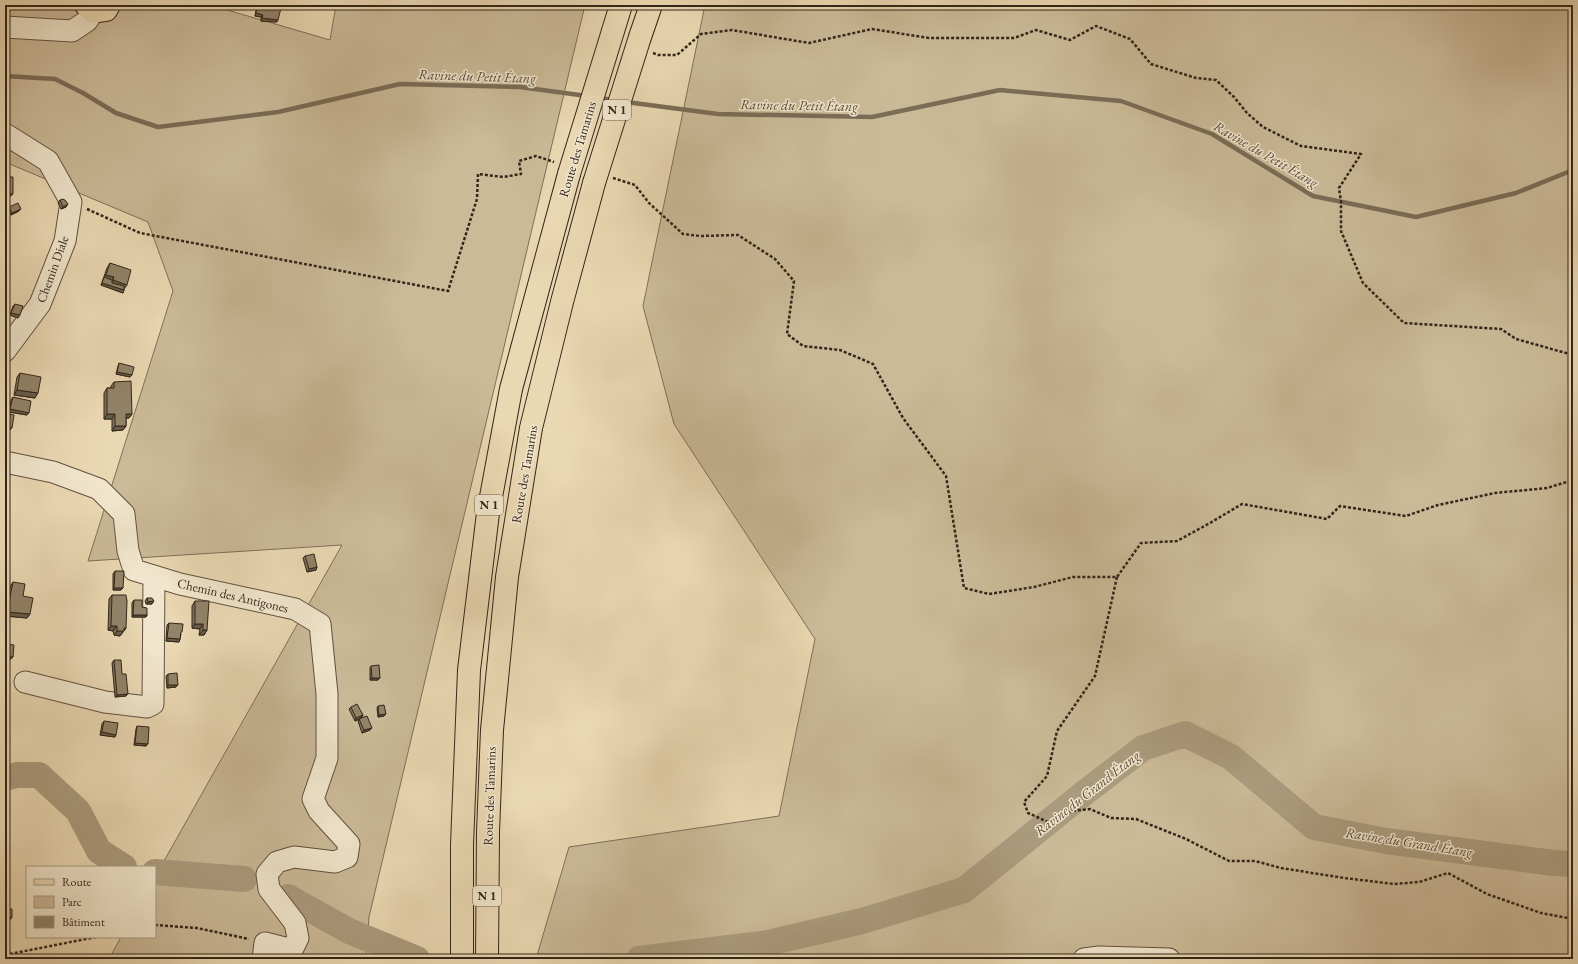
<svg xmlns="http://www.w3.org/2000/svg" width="1578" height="964" font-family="'EB Garamond',serif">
	<rect width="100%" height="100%" fill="#ead8b2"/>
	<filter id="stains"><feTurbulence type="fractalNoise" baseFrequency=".005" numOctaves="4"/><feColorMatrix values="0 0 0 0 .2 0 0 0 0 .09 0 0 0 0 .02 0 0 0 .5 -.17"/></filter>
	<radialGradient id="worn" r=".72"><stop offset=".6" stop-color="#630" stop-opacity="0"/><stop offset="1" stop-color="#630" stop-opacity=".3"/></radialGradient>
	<!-- green -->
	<path fill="#cbba98" stroke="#7e7059" d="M8,5H210L330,40L336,5H585L369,917L366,959H109L121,937H155V877L342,545L88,561L173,291L148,222L5,162V11Z
		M705,5H1573V959H536L569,847L779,816L815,639L674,424L643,306Z"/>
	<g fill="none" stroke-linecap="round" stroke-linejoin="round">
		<!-- stream -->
		<path stroke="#7b6c56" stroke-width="4.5" d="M5,76L55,79L83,93L116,113L158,127L278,112L400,84L520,87L587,96
			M598,98L615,100
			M626,102L718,114L872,117L1000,90L1121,101L1212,134L1313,196L1416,217L1516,193L1573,170"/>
		<!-- river -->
		<path stroke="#ab9b7e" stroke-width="26" d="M5,778L17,775H39L78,811L99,851L124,867
			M155,872L244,879
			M288,897L349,931L417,959
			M639,959L768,943L862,921L964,890L1083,794L1143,748L1185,734L1231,757L1314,827L1386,841L1554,863L1573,864"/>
		<defs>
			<path id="minor" d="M5,27L72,31L87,21L93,12
				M5,134L48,161L71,202L65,241L40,304L5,351
				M5,462L53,472L99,489L124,514L128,551L134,570L180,584L295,609L320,624L327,694V758L313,799L319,811L349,844L347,857L335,862L294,857L277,862L267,874L269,889L295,923L298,938L292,950L265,943L263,959
				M25,682L105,702L147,707L153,704L154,576
				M1084,959L1099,957L1169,959"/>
			<path id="major" d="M86,5L93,12L106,10L109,5"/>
			<path id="highway" d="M613,31L621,5
				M640,37L651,5
				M462,959V845L469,670L488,513L511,389L569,174
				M487,959L488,832L492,730L507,577L531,428L562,302L594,183"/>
		</defs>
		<!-- minor casing -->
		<use href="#minor" stroke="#605240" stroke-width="23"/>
		<!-- major casing -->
		<use href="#major" stroke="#32261a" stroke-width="24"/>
		<!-- highway casing -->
		<use href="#highway" stroke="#32261a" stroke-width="24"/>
		<!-- path -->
		<path stroke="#32261a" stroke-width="2.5" stroke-dasharray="3 2" stroke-linecap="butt" d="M653,53L658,55H677L701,34L732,30L809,43L872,29L929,38H1014L1036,30L1070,40L1096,26L1130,39L1151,64L1196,78L1216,80L1234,97L1247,113L1263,127L1301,146L1361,154L1339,188L1341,202V231L1363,283L1404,323L1501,329L1516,339L1573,355
			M613,178L635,185L649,203L683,234L700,236L738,235L775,259L794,281L787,334L803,346L840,350L873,364L903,418L946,476L964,588L989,594L1034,587L1073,577H1117L1141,543L1177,541L1210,523L1242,504L1327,519L1340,506L1406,516L1438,505L1495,493L1547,488L1573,480
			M87,209L140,233L448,291L477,199L478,174L503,177L521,174L519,161L536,156L554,162
			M1117,577L1095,676L1057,731L1047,776L1024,802L1028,813L1048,822L1072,811L1090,809L1111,818L1136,819L1186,839L1229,861H1255L1281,868L1344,878L1394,884L1419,882L1448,873L1487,894L1541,913L1573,919
			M155,925L197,928L249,939
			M5,955L96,937"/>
		<!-- minor -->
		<use href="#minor" stroke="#f1e6cd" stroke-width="21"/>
		<!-- major -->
		<use href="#major" stroke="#ead8b2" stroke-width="22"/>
		<!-- highway -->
		<use href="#highway" stroke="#ead8b2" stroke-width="22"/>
		<defs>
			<path id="highway-bridge" d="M569,174L613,31
				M594,183L640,37"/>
		</defs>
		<!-- highway-bridge casing -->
		<use href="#highway-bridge" stroke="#32261a" stroke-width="24" stroke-linecap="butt"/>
		<!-- highway-bridge -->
		<use href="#highway-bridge" stroke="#ead8b2" stroke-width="22"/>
	</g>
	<!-- wall -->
	<path fill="#7e715a" stroke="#32261a" d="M267,5L277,22L261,21V17L255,16L256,10L257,8L265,9Z
		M60,200L66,207L61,209L58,203Z
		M9,207L19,211L11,215L8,209Z
		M110,263L124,289V290L123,293L101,285L107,268Z
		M15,304L18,318L10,315L13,306Z
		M119,363L130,377L116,374L118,366Z
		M20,373L35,398L14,395L17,377Z
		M114,382L132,414L129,418H126V426L123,430L112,431V419H104V393L107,388H111V386Z
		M13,397L29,413L27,415L9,412L11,400Z
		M305,556L317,567L316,570L307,572L303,558Z
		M115,571L123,588L121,590H113V574Z
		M13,582L30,614L27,618L5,616V612L10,587Z
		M112,595L126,628L120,636L114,635L113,631L108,630L109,599Z
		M147,598L152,604H146L145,601Z
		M134,600L142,607L147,615L146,617H132V603Z
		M195,601L207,630L204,635H199L200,629L192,628V606Z
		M169,623L181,634L180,639L179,642L166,641L167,625Z
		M7,644L13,657L11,659L5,658V647Z
		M114,660L126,696L115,697L112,663Z
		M371,666L380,678L378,680H370V668Z
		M168,674L176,687L167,688L166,676Z
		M378,706L384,716L378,717L377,708Z
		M351,707L363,715L361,718L355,721L349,709Z
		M359,719L370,730L362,733L358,721Z
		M104,721L115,737L100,735L102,724Z
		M137,726L148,744L146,746L134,745L136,729Z
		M7,908L11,919H7L6,929L5,932V917H6V911Z"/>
	<!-- shaded-wall -->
	<path fill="#665c4a" stroke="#32261a" d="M256,13L263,15L261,17L255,16Z
		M262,18L278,20L277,22L261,21Z
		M5,193L13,194L11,196L5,195Z
		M68,204L66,207L61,209L63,207Z
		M21,209L19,211L11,215L12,213Z
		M106,275L114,277L111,282L104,277Z
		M113,280L127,285L124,289L110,285Z
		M102,283L124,290L123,293L101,285Z
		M11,313L20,315L18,318L10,315Z
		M117,372L132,375L130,377L116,374Z
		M17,390L38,393L35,398L14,395Z
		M10,409L29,413L27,415L9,412Z
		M107,414H115L112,419H104Z
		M126,414H132L129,418H122Z
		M115,426H126L123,430L112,431Z
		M5,427L12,428L10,430L5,429Z
		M317,567L316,570L307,572L309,569Z
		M114,588H123L121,590H113Z
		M154,601L152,604H146L148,602Z
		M7,612L30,614L27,618L5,616V615Z
		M133,615H147L146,617H132Z
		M195,624H203L200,629L192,628Z
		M111,626H117L113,631L108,630Z
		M124,628H126L120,636L114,635L117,631Z
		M203,630H207L204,635H199Z
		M167,638L180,639L179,642L166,641Z
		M6,656L13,657L11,659L5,658Z
		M372,678H380L378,680H370Z
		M168,685H178L176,687L167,688Z
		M128,694L126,696L115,697L117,695Z
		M386,714L384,716L378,717L379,715Z
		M363,715L361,718L355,721L356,718Z
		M372,728L370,730L362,733L364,730Z
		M102,732L116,735L115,737L100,735Z
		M135,743L148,744L146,746L134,745Z
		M7,917H12L11,919H5Z"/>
	<!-- building -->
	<path fill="#928369" stroke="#32261a" d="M267,5L281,8L278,20L262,18L263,15L256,13L257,8L266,9Z
		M5,177H13V194L5,193Z
		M62,199L65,200L68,204L63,207L60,200Z
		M18,203L21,209L12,213L9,207Z
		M110,263L131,270L127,285L113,280L114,277L106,275Z
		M104,277L112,280V283L124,286V290L102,283Z
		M15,304L23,306L20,315L11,313Z
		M119,363L134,367L132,375L117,372Z
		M20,373L41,377L38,393L17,390Z
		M131,381L132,414H126V426H115V414H107V388H114V382Z
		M13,397L31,401L29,413L10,409Z
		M5,413L14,415L12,428L5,427Z
		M314,554L317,567L309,569L305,556Z
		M115,571H124L123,588H114Z
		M13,582L25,584L23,596L33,598L30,614L7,612Z
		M112,595H126L127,601L126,628H124V631H117V626H111Z
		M147,598H152L154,601L148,602Z
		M134,600H142V607L147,608V615H133Z
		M195,601H209L207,630H203V624H195Z
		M169,623L183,624L182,632H181L180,639L167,638Z
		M7,644L14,645L13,657L6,656Z
		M114,660H121L122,674H126L128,694L117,695Z
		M379,665L380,678H372L371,666Z
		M177,673L178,685H168V674Z
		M357,704L363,715L356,718L351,707Z
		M384,705L386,714L379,715L378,706Z
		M367,716L372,728L364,730L359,719Z
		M104,721L118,723L116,735L102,732Z
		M137,726L149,727L148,744L135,743Z
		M7,908L12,909V917H7Z
		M5,917H7L6,929H5Z"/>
	<g text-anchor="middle" stroke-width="3" stroke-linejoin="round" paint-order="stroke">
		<!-- shield labels -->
		<g fill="#f1e6cd" stroke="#6b6050" stroke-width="1">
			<rect x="603" y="100" width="28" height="20" rx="3"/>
			<rect x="475" y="495" width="28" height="20" rx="3"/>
			<rect x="473" y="886" width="28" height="20" rx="3"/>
		</g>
		<g font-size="12" font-weight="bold" fill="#32261a">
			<text x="617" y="114">N 1</text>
			<text x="489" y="509">N 1</text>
			<text x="487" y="900">N 1</text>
		</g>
		<!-- street labels -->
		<g font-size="13" fill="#32261a" stroke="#f1e6cd">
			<text transform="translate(577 149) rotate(-73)" y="5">Route des Tamarins</text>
			<text transform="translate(52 269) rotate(-70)" y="5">Chemin Diale</text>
			<text transform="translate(524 474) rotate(-80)" y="5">Route des Tamarins</text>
			<text transform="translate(233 595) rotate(13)" y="5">Chemin des Antigones</text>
			<text transform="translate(489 796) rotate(-88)" y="5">Route des Tamarins</text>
		</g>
		<!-- water labels -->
		<g font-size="14" font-style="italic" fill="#564938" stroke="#f1e6cd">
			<text transform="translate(477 76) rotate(2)" y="5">Ravine du Petit Étang</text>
			<text transform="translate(799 105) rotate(1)" y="5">Ravine du Petit Étang</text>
			<text transform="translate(1266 154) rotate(30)" y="5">Ravine du Petit Étang</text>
			<text transform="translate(1087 793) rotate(-38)" y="5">Ravine du Grand Étang</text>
			<text transform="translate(1409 842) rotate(9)" y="5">Ravine du Grand Étang</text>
		</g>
	</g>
	<!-- margin -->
	<rect width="1578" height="964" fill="none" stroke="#ead8b2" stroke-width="20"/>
	<rect x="6" y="6" width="1566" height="952" fill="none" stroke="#32261a" stroke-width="2"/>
	<rect x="10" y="10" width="1558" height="944" fill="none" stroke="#32261a"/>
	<!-- legend -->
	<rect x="26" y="866" width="130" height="72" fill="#f1e6cd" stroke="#a59985"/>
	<rect x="34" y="879" width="20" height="6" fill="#ead8b2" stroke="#a59985"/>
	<text x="62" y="886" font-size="12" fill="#32261a">Route</text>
	<rect x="34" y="896" width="20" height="12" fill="#cbba98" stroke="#a59985"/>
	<text x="62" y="906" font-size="12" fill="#32261a">Parc</text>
	<rect x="34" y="916" width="20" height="12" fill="#928369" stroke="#a59985"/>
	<text x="62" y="926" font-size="12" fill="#32261a">Bâtiment</text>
	<rect width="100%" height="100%" filter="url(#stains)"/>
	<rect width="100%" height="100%" fill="url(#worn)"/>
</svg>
